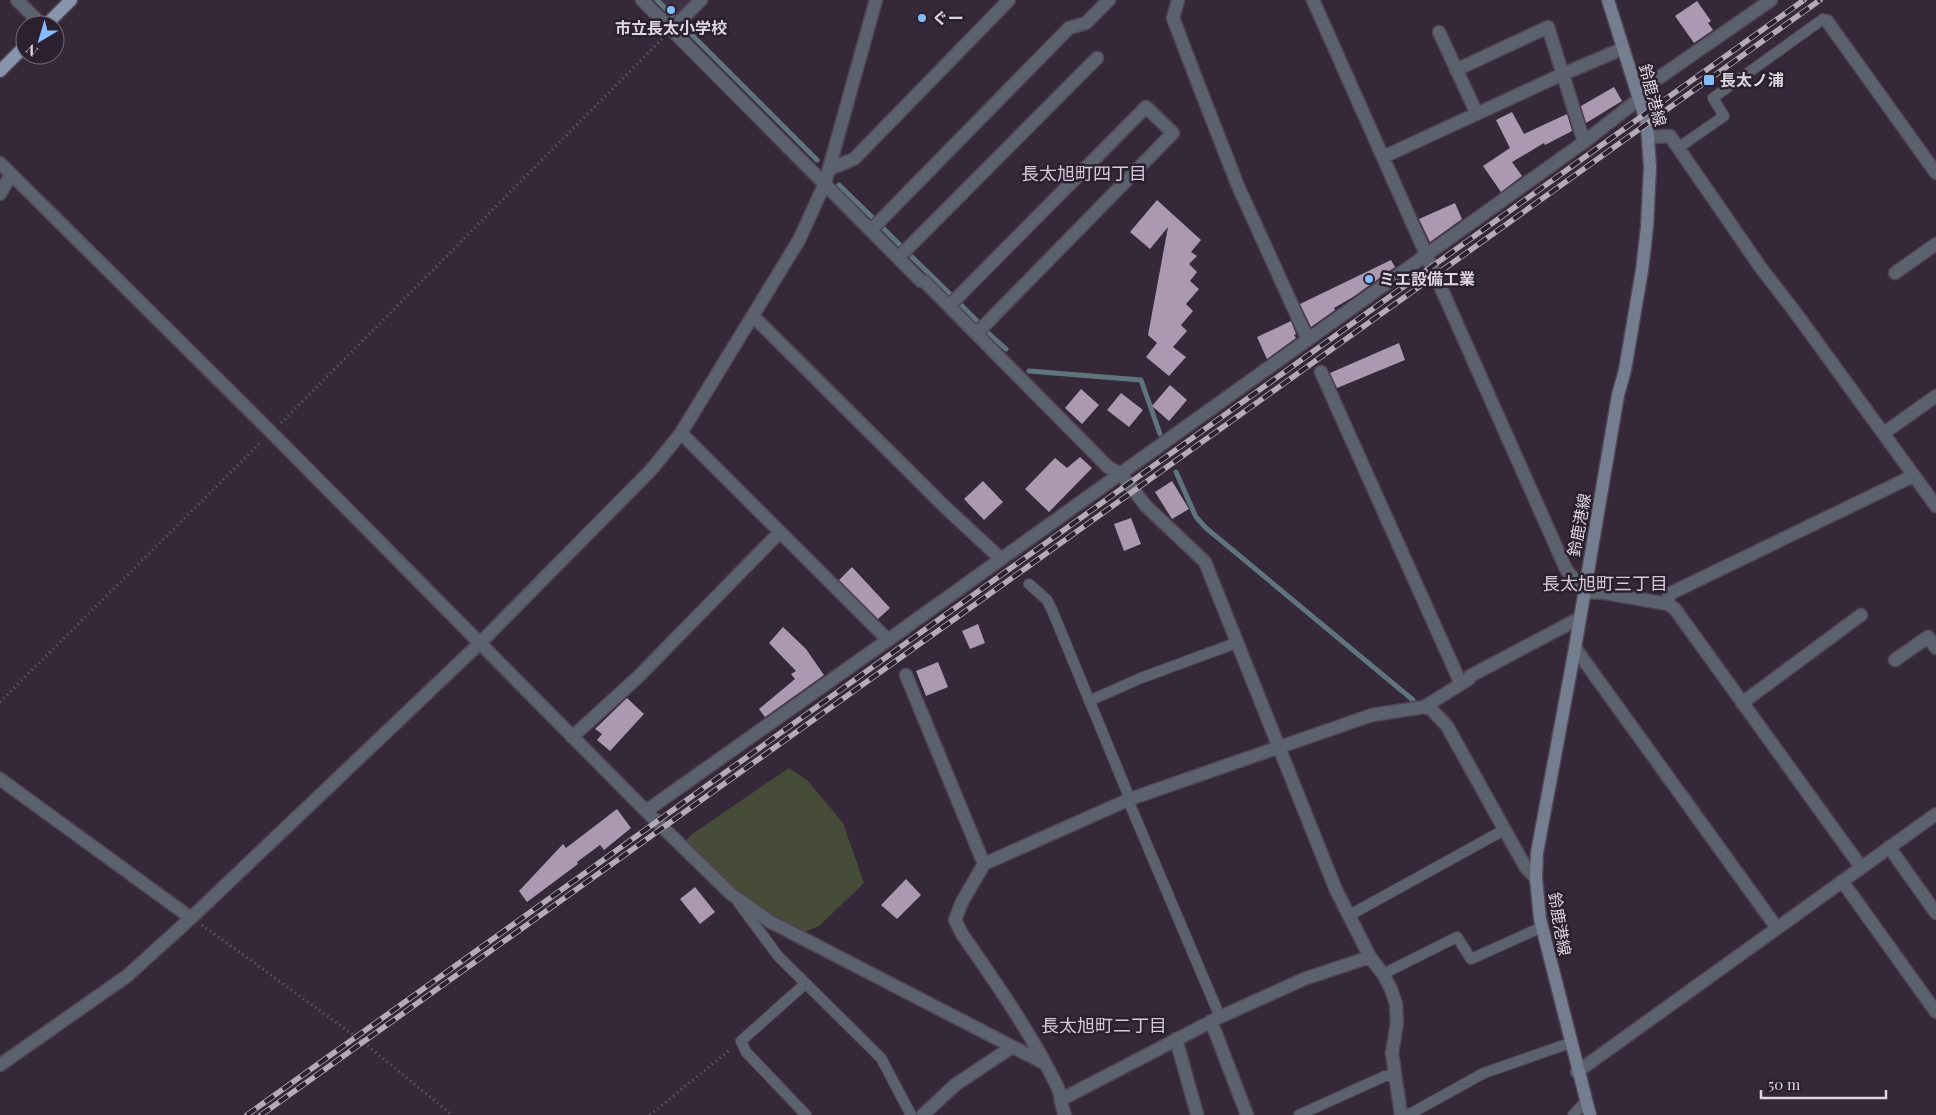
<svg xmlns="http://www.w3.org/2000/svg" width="1936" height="1115" font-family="'Playfair Display','Noto Sans JP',serif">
	<rect width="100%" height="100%" fill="#352939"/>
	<!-- built -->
	<path fill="#403045" d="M649,0H693L674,20L668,19Z"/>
	<!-- green -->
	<path fill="#464c38" d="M789,768L807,780L843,823L864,883L819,926L802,933L744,900L685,842L692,834Z"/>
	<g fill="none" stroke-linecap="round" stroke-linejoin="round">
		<!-- stream -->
		<path stroke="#60747f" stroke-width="5" d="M657,0L674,17
			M689,32L817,160
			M839,185L873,218
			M883,228L900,245
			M912,257L950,294
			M961,305L978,322
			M988,333L1006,349
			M1029,371L1141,380L1160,434
			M1176,472L1196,517L1206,528L1413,700"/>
	</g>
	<!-- building -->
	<path fill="#ab98b1" d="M1697,1L1711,21L1708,23L1713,30L1694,43L1675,16Z
		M1614,87L1622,101L1586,123L1581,106Z
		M1512,112L1524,134L1567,114L1572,131L1545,145L1544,143L1512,162L1522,176L1501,192L1483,166L1510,148L1496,120Z
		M1157,200L1201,240L1191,252L1197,256L1189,264L1197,272L1190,281L1199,289L1186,304L1193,311L1181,325L1187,331L1173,347L1186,357L1169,376L1146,357L1157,343L1148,335L1168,227L1150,249L1130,232Z
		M1455,203L1462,219L1430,242L1419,219Z
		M1391,260L1395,267L1353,297L1334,308L1335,310L1311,327L1300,304Z
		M1291,321L1296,334L1294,335L1296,338L1267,359L1257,337Z
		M1399,343L1405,360L1337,388L1330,373Z
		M1170,385L1187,400L1169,421L1152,406Z
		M1081,389L1099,405L1082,424L1065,408Z
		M1121,393L1143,410L1129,427L1107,410Z
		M1080,457L1092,468L1049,512L1025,489L1055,458L1067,468Z
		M983,481L1003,502L984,520L964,499Z
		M1172,481L1189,509L1172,519L1155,492Z
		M1131,518L1141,544L1124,551L1114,524Z
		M852,567L890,608L878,619L839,580Z
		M978,624L985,643L970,649L962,631Z
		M783,627L806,649L824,675L765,717L759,709L795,679L791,674L796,671L769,643Z
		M938,662L948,687L926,696L916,671Z
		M627,698L644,714L610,751L597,740L602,734L595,729Z
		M617,809L631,828L604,850L600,845L577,862L578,864L527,902L519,891L563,844L566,848Z
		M906,879L921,895L897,919L881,905Z
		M695,887L715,912L700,924L680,899Z"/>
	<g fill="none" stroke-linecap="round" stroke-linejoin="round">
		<defs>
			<path id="service" d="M1678,148L1724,116L1713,98L1823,19L1827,21
				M1029,584L1047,600L1052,610L1130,799
				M1089,701L1141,678L1236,643
				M1128,800L1220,1017
				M738,902L778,956L881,1058L911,1115
				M1348,916L1504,830
				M1383,974L1457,937L1471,959L1542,927
				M805,984L741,1041L746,1052L806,1115
				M1299,1115L1385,1076H1395
				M1408,1115L1484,1073L1570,1043
				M1573,1115L1585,1102"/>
			<path id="minor" d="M17,0L42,25
				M642,0L921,281H924L1108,467L1121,474L1146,506L1205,562L1336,890L1370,957L1383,974L1391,989L1396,1004L1397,1023L1392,1053L1401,1115
				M1178,0L1173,18L1197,81L1238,186L1308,340
				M1313,0L1566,569L1584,592L1605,593L1668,604L1669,594L1913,476
				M1827,21L1936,173
				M671,30L701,0
				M1439,32L1477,114
				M1456,70L1548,27L1584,142
				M1637,93L1771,0
				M1648,137L1670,136L1761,268L1795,312L1936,506
				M1383,157L1563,74L1622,49
				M0,163L271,432L646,811L730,893L769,921L1044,1063
				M829,169L854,159L1009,0
				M0,194L11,174
				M872,229L1069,28L1086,23L1109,0
				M899,257L1097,58
				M1895,273L1936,244
				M949,306L1146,107L1173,133L977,333
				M753,316L944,506L1001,559
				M1321,372L1461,684
				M681,433L888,640
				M1884,433L1936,396
				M1668,604L1675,609L1861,867
				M1575,648L1777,928
				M1895,660L1928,637L1936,648
				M906,675L984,864
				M1742,703L1861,615
				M1424,707L1469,679L1470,676L1580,618
				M572,737L638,677L780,532
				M0,779L191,918
				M646,811L888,640L1584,142L1639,99
				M1889,847L1936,913
				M1842,881L1936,1012
				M1211,1021L1247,1115
				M1176,1039L1197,1114
				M1577,1072L1936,814
				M1062,1099L1220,1017L1304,979L1370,957
				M923,1115L955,1085L1012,1047
				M1065,1115C1060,1105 1062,1096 1057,1086C1031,1033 996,983 962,934L955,920L962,902L984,864L1130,799L1372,715L1424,707L1431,709L1447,726L1526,868L1536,878"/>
			<path id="tertiary" d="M0,1065L127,976L191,918L480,643L651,470L681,433L799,240L825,183L876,0"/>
			<path id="secondary" d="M1590,1115L1540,919L1536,878L1537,853L1575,648L1618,395L1625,370L1642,270L1647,227L1650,167L1647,124L1608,0"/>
			<path id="primary" d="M46,25L71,0
				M0,71L25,46"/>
		</defs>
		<!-- service casing -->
		<use href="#service" stroke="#504554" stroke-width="12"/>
		<!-- minor casing -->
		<use href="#minor" stroke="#504554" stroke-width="15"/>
		<!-- tertiary casing -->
		<use href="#tertiary" stroke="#504554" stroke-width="15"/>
		<!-- secondary casing -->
		<use href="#secondary" stroke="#504554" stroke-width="15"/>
		<!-- primary casing -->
		<use href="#primary" stroke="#504554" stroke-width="15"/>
		<!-- path -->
		<path stroke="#6c616f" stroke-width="3" stroke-dasharray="1 4" stroke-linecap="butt" d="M281,423L662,39
			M0,702L262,441
			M202,925L363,1042L452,1115
			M650,1115L731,1049"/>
		<!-- service -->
		<use href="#service" stroke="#5c626d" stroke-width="10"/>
		<!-- minor -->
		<use href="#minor" stroke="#5c626d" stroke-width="12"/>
		<!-- tertiary -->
		<use href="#tertiary" stroke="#5c626d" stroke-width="12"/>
		<!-- secondary -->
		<use href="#secondary" stroke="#757e8f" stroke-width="12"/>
		<!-- primary -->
		<use href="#primary" stroke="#8894aa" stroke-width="12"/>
		<defs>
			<path id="rail" d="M247,1115L1804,0
				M261,1115L1820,0"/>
		</defs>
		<!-- rail casing -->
		<use href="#rail" stroke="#b4abb6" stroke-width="5.5"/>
		<!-- rail -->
		<use href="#rail" stroke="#2b202f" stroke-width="4" stroke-dasharray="11" stroke-linecap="butt"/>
	</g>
	<!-- markers -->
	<g fill="#88bbfc" stroke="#2b202f" stroke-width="2">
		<circle cx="671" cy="10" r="5"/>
		<circle cx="922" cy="18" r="5"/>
		<rect x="1703" y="74" width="12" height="12" rx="2.5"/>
		<circle cx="1369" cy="279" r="5"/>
	</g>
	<g text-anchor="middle" stroke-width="5" stroke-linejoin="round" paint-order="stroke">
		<!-- poi labels -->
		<g font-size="16" font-weight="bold" fill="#ded6e0" stroke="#2b202f" text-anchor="start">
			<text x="932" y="24">ぐー</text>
			<text x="671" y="34" text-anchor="middle">市立長太小学校</text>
			<text x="1720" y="86">長太ノ浦</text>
			<text x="1379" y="285">ミエ設備工業</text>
		</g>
		<!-- street labels -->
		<g font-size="16" fill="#ded6e0" stroke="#2b202f">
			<text transform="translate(1653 95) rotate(75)" y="6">鈴鹿港線</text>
			<text transform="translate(1579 525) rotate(-80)" y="6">鈴鹿港線</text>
			<text transform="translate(1560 924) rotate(80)" y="6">鈴鹿港線</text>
		</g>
		<!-- neighbourhood labels -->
		<g font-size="18" fill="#d6c7db" stroke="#2b202f">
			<text x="1084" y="180">長太旭町四丁目</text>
			<text x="1605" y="590">長太旭町三丁目</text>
			<text x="1104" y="1032">長太旭町二丁目</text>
		</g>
	</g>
	<!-- north arrow -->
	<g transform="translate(40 40) rotate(218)"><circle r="24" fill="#2b202f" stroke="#736976"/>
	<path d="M0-4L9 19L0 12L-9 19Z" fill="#88bbfc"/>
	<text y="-8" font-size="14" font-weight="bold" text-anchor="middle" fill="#ded6e0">N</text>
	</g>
	<!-- scale -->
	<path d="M1761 1090v8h125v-8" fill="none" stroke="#ded6e0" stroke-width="2.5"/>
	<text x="1768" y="1090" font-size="15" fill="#ded6e0" stroke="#2b202f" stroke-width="4" paint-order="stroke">50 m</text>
</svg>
